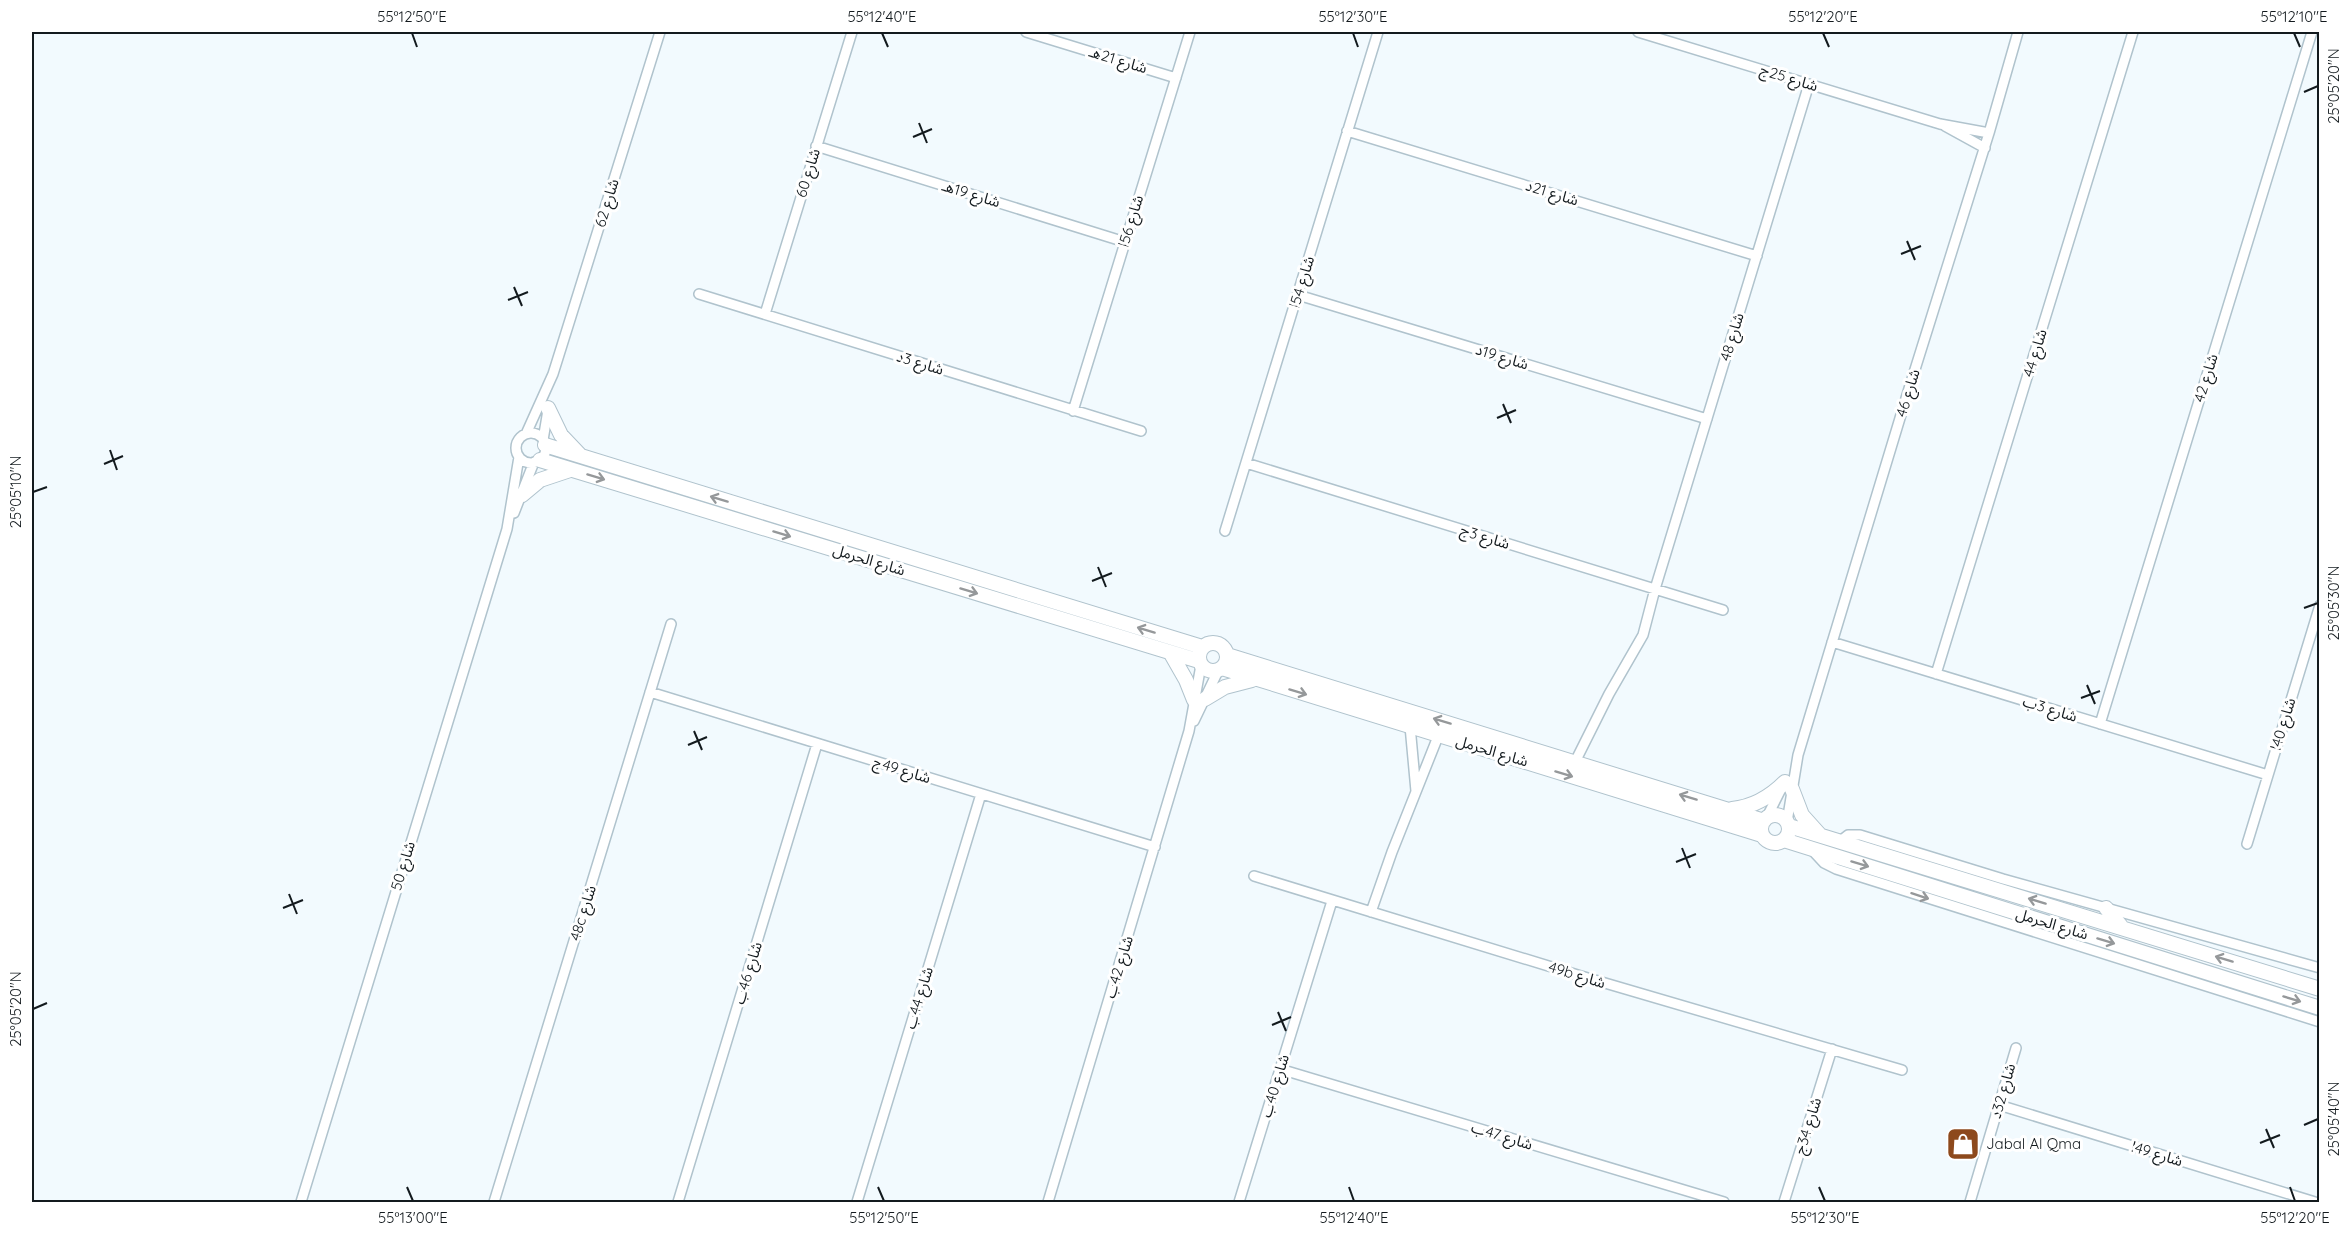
<svg xmlns="http://www.w3.org/2000/svg" width="2351" height="1234" font-family="Quicksand,'Noto Sans Arabic',sans-serif">
	<rect width="100%" height="100%" fill="#f2fafe"/>
	<g fill="none" stroke-linecap="round" stroke-linejoin="round">
		<defs>
			<path id="street" d="M1026,32L1176,78
				M1638,32L1940,124L1989,133
				M1945,126L1985,148
				M1347,131L1757,256
				M816,146L1125,242
				M699,294L1141,431
				M1298,295L1707,419
				M765,314L852,32
				M1073,411L1190,32
				M516 448a15 15 0 1 1 30 0a15 15 0 1 1-30 0Z
				M526,434L553,374L660,32
				M543,440L548,410
				M1246,463L1723,610
				M514,513L534,462
				M1225,531L1378,32
				M1832,642L2268,775
				M1936,674L2133,32
				M650,692L1155,847
				M1194,721L1218,671
				M2100,724L2312,32
				M1410,726L1416,791
				M1575,762L1609,694L1643,635L1655,589L1809,84
				M1766,819L1781,789
				M1787,822L1798,755L1907,395L1989,133L2018,32
				M1839,842L1848,835H1860L2003,879L2320,968
				M2247,844L2320,605
				M1811,849L1824,863L1836,869L2320,1022
				M1254,876L1581,976L1902,1070
				M1371,912L1392,852L1439,734
				M1280,1069L1724,1202
				M1999,1105L2315,1202
				M301,1202L507,529L519,457
				M494,1202L671,624
				M678,1202L817,744
				M857,1202L981,794
				M1048,1202L1189,731L1201,665
				M1239,1202L1332,901
				M1784,1202L1832,1049
				M1970,1202L2016,1048"/>
			<path id="secondary" d="M548,408L561,435L580,455
				M545,445L1202,647
				M540,460L1199,661
				M522,495L540,480L570,470
				M1199 657a14 14 0 1 1 28 0a14 14 0 1 1-28 0Z
				M1170,652L1186,680L1194,700
				M1227,655L1764,821
				M1222,668L1762,835
				M1205,699L1225,687L1252,680
				M1792,789L1802,815L1820,835
				M1732,809C1754,807 1770,797 1785,782
				M1761 829a14 14 0 1 1 28 0a14 14 0 1 1-28 0Z
				M1789,826L2320,989
				M1784,840L2320,1008
				M2106,908L2121,926"/>
		</defs>
		<!-- street casing -->
		<use href="#street" stroke="#b0c3cd" stroke-width="12"/>
		<!-- secondary casing -->
		<use href="#secondary" stroke="#b0c3cd" stroke-width="16"/>
		<!-- street -->
		<use href="#street" stroke="#fff" stroke-width="9"/>
		<!-- secondary -->
		<use href="#secondary" stroke="#fff" stroke-width="14"/>
	</g>
	<!-- one-way arrows -->
	<defs><path id="oneway-shaft" d="M-6 0H5M1.5-3L5.5 0L1.5 3" fill="none" stroke-width="1.6" stroke-linecap="round" stroke-linejoin="round" transform="scale(1.5)"/></defs>
	<g stroke="#95989a">
		<use href="#oneway-shaft" transform="translate(596 477) rotate(17)"/>
		<use href="#oneway-shaft" transform="translate(719 499) rotate(-163)"/>
		<use href="#oneway-shaft" transform="translate(782 534) rotate(17)"/>
		<use href="#oneway-shaft" transform="translate(969 591) rotate(17)"/>
		<use href="#oneway-shaft" transform="translate(1146 630) rotate(-163)"/>
		<use href="#oneway-shaft" transform="translate(1298 692) rotate(17)"/>
		<use href="#oneway-shaft" transform="translate(1442 721) rotate(-163)"/>
		<use href="#oneway-shaft" transform="translate(1564 774) rotate(17)"/>
		<use href="#oneway-shaft" transform="translate(1688 797) rotate(-163)"/>
		<use href="#oneway-shaft" transform="translate(1860 864) rotate(17)"/>
		<use href="#oneway-shaft" transform="translate(1920 896) rotate(18)"/>
		<use href="#oneway-shaft" transform="translate(2037 901) rotate(-163)"/>
		<use href="#oneway-shaft" transform="translate(2106 941) rotate(17)"/>
		<use href="#oneway-shaft" transform="translate(2224 959) rotate(-163)"/>
		<use href="#oneway-shaft" transform="translate(2292 999) rotate(17)"/>
	</g>
	<!-- ticks -->
	<path fill="none" stroke="#131a1e" stroke-width="2" d="M412,33L417,47M882,33L888,47M1353,33L1358,47M1823,33L1829,47M2294,33L2300,47M2304,92L2318,86M919,123L927,143M913,137L932,129M1907,241L1915,260M1901,254L1921,246M514,287L522,306M508,300L528,292M1503,404L1511,423M1497,418L1516,410M110,450L117,470M104,464L123,456M33,492L47,487M1098,567L1106,587M1092,581L1112,573M2304,608L2318,603M2087,685L2095,704M2081,698L2100,691M694,731L702,750M688,745L707,737M1682,848L1690,868M1676,862L1696,854M289,894L297,914M283,908L303,900M33,1009L47,1003M1278,1012L1286,1031M1272,1025L1291,1017M2304,1125L2318,1119M2266,1129L2274,1148M2260,1143L2280,1135M407,1187L413,1201M878,1187L884,1201M1349,1187L1354,1201M1819,1187L1825,1201M2290,1187L2295,1201"/>
	<!-- icons -->
	<defs>
		<symbol id="shop-square" viewBox="-11 -11 22 22"><rect x="-9" y="-9" width="18" height="18" rx="4" fill="#8d491c" stroke="#fff"/><path d="M-5-2.5h2.3a2.7 3.5 0 0 1 5.4 0H5L5.5 6h-11ZM-1.5-2.5h3a1.5 2.3 0 0 0-3 0Z" fill="#fff"/></symbol>
	</defs>
	<g fill-rule="evenodd">
		<use href="#shop-square" x="1944" y="1125" width="38" height="38"/>
	</g>
	<g text-anchor="middle" stroke-width="6" stroke-linejoin="round" paint-order="stroke">
		<!-- street labels -->
		<g font-size="15" fill="#131a1e" stroke="#fff">
			<text transform="translate(1118 60) rotate(17)" y="5">شارع 21هـ</text>
			<text transform="translate(1789 78) rotate(17)" y="5">شارع 25ج</text>
			<text transform="translate(808 173) rotate(-73)" y="5">شارع 60</text>
			<text transform="translate(1552 193) rotate(17)" y="5">شارع 21د</text>
			<text transform="translate(971 194) rotate(17)" y="5">شارع 19هـ</text>
			<text transform="translate(607 203) rotate(-73)" y="5">شارع 62</text>
			<text transform="translate(1131 221) rotate(-73)" y="5">شارع 56ا</text>
			<text transform="translate(1302 282) rotate(-73)" y="5">شارع 54ا</text>
			<text transform="translate(1732 337) rotate(-73)" y="5">شارع 48</text>
			<text transform="translate(2035 353) rotate(-73)" y="5">شارع 44</text>
			<text transform="translate(1502 357) rotate(17)" y="5">شارع 19د</text>
			<text transform="translate(920 363) rotate(17)" y="5">شارع 3د</text>
			<text transform="translate(2206 378) rotate(-73)" y="5">شارع 42</text>
			<text transform="translate(1908 393) rotate(-73)" y="5">شارع 46</text>
			<text transform="translate(1485 537) rotate(17)" y="5">شارع 3ج</text>
			<text transform="translate(869 560) rotate(17)" y="5">شارع الحرمل</text>
			<text transform="translate(2050 709) rotate(17)" y="5">شارع 3ب</text>
			<text transform="translate(2283 724) rotate(-73)" y="5">شارع 40ا</text>
			<text transform="translate(1492 751) rotate(17)" y="5">شارع الحرمل</text>
			<text transform="translate(902 770) rotate(17)" y="5">شارع 49ج</text>
			<text transform="translate(403 866) rotate(-73)" y="5">شارع 50</text>
			<text transform="translate(583 913) rotate(-73)" y="5">48c شارع</text>
			<text transform="translate(2052 924) rotate(17)" y="5">شارع الحرمل</text>
			<text transform="translate(1119 967) rotate(-73)" y="5">شارع 42ب</text>
			<text transform="translate(748 973) rotate(-73)" y="5">شارع 46ب</text>
			<text transform="translate(1577 975) rotate(17)" y="5">49b شارع</text>
			<text transform="translate(919 998) rotate(-73)" y="5">شارع 44ب</text>
			<text transform="translate(1275 1086) rotate(-73)" y="5">شارع 40ب</text>
			<text transform="translate(2003 1091) rotate(-74)" y="5">شارع 32د</text>
			<text transform="translate(1808 1126) rotate(-73)" y="5">شارع 34ج</text>
			<text transform="translate(1502 1136) rotate(17)" y="5">شارع 47ب</text>
			<text transform="translate(2157 1154) rotate(17)" y="5">شارع 49ا</text>
		</g>
		<!-- poi labels -->
		<g font-size="15" fill="#131a1e" stroke="#fff" text-anchor="start">
			<text x="1986" y="1149">Jabal Al Qma</text>
		</g>
	</g>
	<!-- border -->
	<rect width="2351" height="1234" fill="none" stroke="#ffffff" stroke-width="66"/>
	<rect x="33" y="33" width="2285" height="1168" fill="none" stroke="#131a1e" stroke-width="2"/>
	<g font-size="15" text-anchor="middle" fill="#131a1e">
		<text x="412" y="22">55°12'50"E</text>
		<text x="882" y="22">55°12'40"E</text>
		<text x="1353" y="22">55°12'30"E</text>
		<text x="1823" y="22">55°12'20"E</text>
		<text x="2294" y="22">55°12'10"E</text>
		<text transform="translate(2334 86) rotate(-90)" y="5">25°05'20"N</text>
		<text transform="translate(16 492) rotate(-90)" y="5">25°05'10"N</text>
		<text transform="translate(2334 603) rotate(-90)" y="5">25°05'30"N</text>
		<text transform="translate(16 1009) rotate(-90)" y="5">25°05'20"N</text>
		<text transform="translate(2334 1119) rotate(-90)" y="5">25°05'40"N</text>
		<text x="413" y="1223">55°13'00"E</text>
		<text x="884" y="1223">55°12'50"E</text>
		<text x="1354" y="1223">55°12'40"E</text>
		<text x="1825" y="1223">55°12'30"E</text>
		<text x="2295" y="1223">55°12'20"E</text>
	</g>
</svg>
